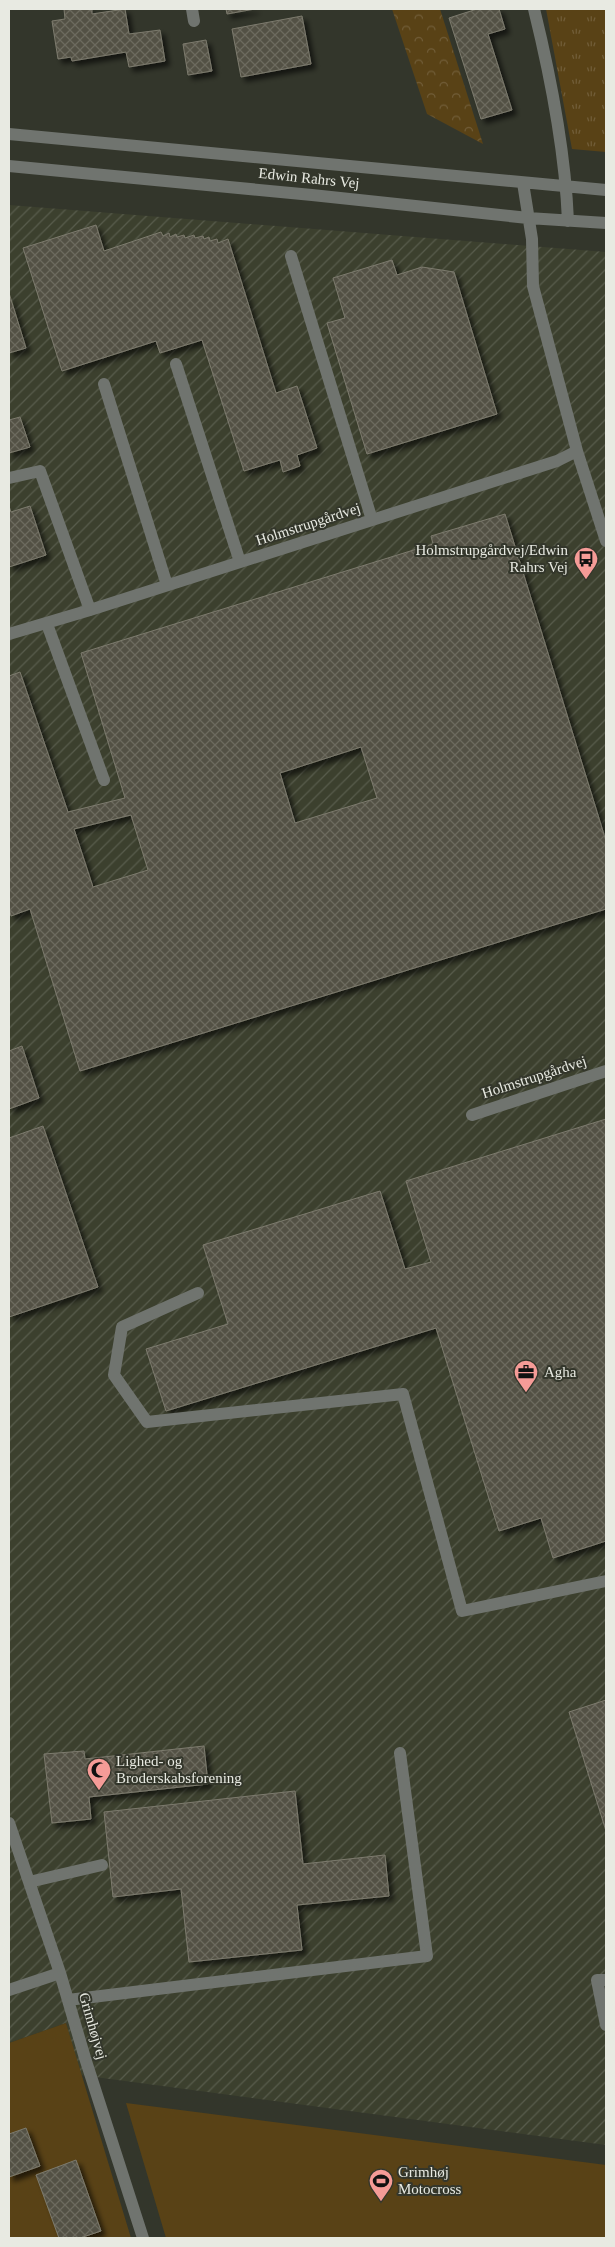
<svg xmlns="http://www.w3.org/2000/svg" width="615" height="2247" font-family="'Times New Roman',serif">
	<defs>
		<pattern id="industrial-furrows" width="10" height="10" patternUnits="userSpaceOnUse" patternTransform="scale(1.25)"><rect width="10" height="10" fill="#3c402e"/><path d="M-1 1l2-2M0 10L10 0M9 11l2-2" fill="none" stroke="#585c4c"/></pattern>
		<pattern id="grass-tufts" width="24" height="20" patternUnits="userSpaceOnUse" patternTransform="scale(1.25)"><rect width="24" height="20" fill="#594216"/><path d="M3 7l-1-3M5 7V3M7 7l1-3M15 17l-1-3M17 17v-4M19 17l1-3" fill="none" stroke="#715d38"/></pattern>
		<pattern id="forest-crowns" width="20" height="18" patternUnits="userSpaceOnUse" patternTransform="scale(1.25)"><rect width="20" height="18" fill="#594216"/><path d="M2 6a3 3 0 1 1 6 0M12 15a3 3 0 1 1 6 0" fill="none" stroke="#715d38"/></pattern>
		<pattern id="building-cross-hatch" width="8" height="8" patternUnits="userSpaceOnUse" patternTransform="scale(1.25)"><rect width="8" height="8" fill="#535144"/><path d="M0 0l8 8M0 8l8-8" fill="none" stroke="#6c6a5f"/></pattern>
		<filter id="shadow"><feDropShadow dx="4.5" dy="4.5" stdDeviation="2.5" flood-color="#0009"/></filter>
	</defs>
	<rect width="100%" height="100%" fill="#33362b"/>
	<!-- industrial -->
	<path fill="url(#industrial-furrows)" d="M9,205L606,252V2145L80,2075L66,2023L9,2043Z"/>
	<!-- grass -->
	<path fill="url(#grass-tufts)" d="M546,9H606V152L572,149Z"/>
	<!-- forest -->
	<path fill="url(#forest-crowns)" d="M392,9H440L483,144L427,114Z"/>
	<!-- garden -->
	<path fill="#594216" d="M66,2023L131,2238H9V2043Z
		M126,2103L606,2165V2238H166Z"/>
	<!-- building -->
	<path fill="url(#building-cross-hatch)" stroke="#7d7b6e" fill-rule="evenodd" filter="url(#shadow)" d="M64,9H92V14L125,9L129,34L160,30L165,61L129,67L126,52L72,61L71,57L58,59L52,21L65,19Z
		M226,9H255L227,14Z
		M477,9H499L505,29L488,34L512,110L481,119L449,18Z
		M302,16L311,64L241,77L232,29Z
		M206,40L212,71L188,75L183,44Z
		M96,225L104,251L161,232L163,236L169,233L170,237L176,234L177,237L184,235L185,238L194,235L195,238L203,236L204,239L209,237L210,241L217,239L218,243L228,239L276,393L297,386L317,448L297,455L300,466L283,472L280,460L244,471L202,340L160,353L156,341L62,371L23,248Z
		M392,260L397,275L422,267L454,272L497,414L367,454L327,323L345,318L333,278Z
		M9,293L26,348L9,353Z
		M20,417L30,447L9,453V457V420Z
		M9,506L11,512L30,506L46,555L9,567Z
		M505,514L606,841V909L80,1071L30,909L11,916L9,908V676L20,672L68,812L125,798L81,653L433,544L431,536ZM361,747L377,798L295,823L280,773ZM131,815L148,870L93,887L74,829Z
		M22,1046L39,1098L9,1109V1051Z
		M606,1119V1541L553,1558L541,1518L499,1531L436,1328L166,1411L146,1349L228,1324L203,1245L380,1191L405,1269L431,1262L406,1181Z
		M43,1126L98,1287L9,1317V1138Z
		M606,1700V1831L569,1712Z
		M204,1746L208,1784L89,1797L91,1819L52,1823L44,1754L84,1751L85,1759Z
		M295,1791L303,1864L385,1855L389,1896L297,1905L302,1950L189,1962L181,1889L113,1897L104,1812Z
		M26,2128L40,2166L9,2177V2134Z
		M76,2160L101,2231L80,2238H59L36,2175Z"/>
	<g fill="none" stroke-linecap="round" stroke-linejoin="round">
		<!-- minor -->
		<path stroke="#70746f" stroke-width="12" d="M192,9L194,21
			M534,9C551,78 565,149 568,221
			M9,134L606,190
			M9,166L312,195L528,218L606,223
			M523,183L532,239L533,286L577,451L606,541
			M291,256L372,520
			M176,364L240,562
			M104,384L167,585
			M9,478L40,471L90,610
			M47,624L104,780
			M9,634L90,610L557,461L577,451
			M472,1115L606,1071
			M198,1293L122,1327L114,1375L147,1422L403,1394L462,1611L606,1581
			M9,1823L60,1973L85,2058L143,2238
			M29,1882L102,1865
			M606,1980H597L606,2025
			M9,1990L60,1973
			M68,2000L427,1956L400,1753"/>
	</g>
	<!-- icons -->
	<defs>
		<symbol id="bus-pin" viewBox="-11 -11 22 30"><path d="M0 17L-7.5 6A9.5 9.5 0 1 1 7.5 6Z" fill="#f59b97" stroke="#33362b"/><path d="M-5-6H5V4H4V6H2V4H-2V6H-4V4H-5ZM-3.5-4V0h7V-4ZM-3.5 1.2v1.5H-2V1.2ZM2 1.2v1.5H3.5V1.2Z" fill="#111"/></symbol>
		<symbol id="office-pin" viewBox="-11 -11 22 30"><path d="M0 17L-7.5 6A9.5 9.5 0 1 1 7.5 6Z" fill="#f59b97" stroke="#33362b"/><path d="M-6-3h4V-5.5h4V-3h4V5H-6ZM-1-4.5V-3h2v-1.5ZM-6 0V1H6V0Z" fill="#111"/></symbol>
		<symbol id="mosque-pin" viewBox="-11 -11 22 30"><path d="M0 17L-7.5 6A9.5 9.5 0 1 1 7.5 6Z" fill="#f59b97" stroke="#33362b"/><path d="M3.5-4.9A6 6 0 1 0 3.5 4.9A5 5 0 1 1 3.5-4.9Z" fill="#111"/></symbol>
		<symbol id="stadium-pin" viewBox="-11 -11 22 30"><path d="M0 17L-7.5 6A9.5 9.5 0 1 1 7.5 6Z" fill="#f59b97" stroke="#33362b"/><path d="M0-5a6.5 5 0 1 0 0 10a6.5 5 0 1 0 0-10ZM-3.5-1.8h7v3.6h-7Z" fill="#111"/></symbol>
	</defs>
	<g fill-rule="evenodd">
		<use href="#bus-pin" x="572" y="545" width="28" height="38"/>
		<use href="#office-pin" x="512" y="1358" width="28" height="38"/>
		<use href="#mosque-pin" x="85" y="1756" width="28" height="38"/>
		<use href="#stadium-pin" x="367" y="2167" width="28" height="38"/>
	</g>
	<g text-anchor="middle" stroke-width="4" stroke-linejoin="round" paint-order="stroke">
		<!-- street labels -->
		<g font-size="15" fill="#e8eae2" stroke="#33362b">
			<text transform="translate(309 178) rotate(6)" y="5">Edwin Rahrs Vej</text>
			<text transform="translate(308 524) rotate(-18)" y="5">Holmstrupgårdvej</text>
			<text transform="translate(534 1077) rotate(-18)" y="5">Holmstrupgårdvej</text>
			<text transform="translate(93 2026) rotate(74)" y="5">Grimhøjvej</text>
		</g>
		<!-- poi labels -->
		<g font-size="15" fill="#e8eae2" stroke="#33362b" text-anchor="start">
			<text x="568" y="555" text-anchor="end">Holmstrupgårdvej/Edwin<tspan x="568" dy="17">Rahrs Vej</tspan></text>
			<text x="544" y="1377">Agha</text>
			<text x="116" y="1766">Lighed- og<tspan x="116" dy="17">Broderskabsforening</tspan></text>
			<text x="398" y="2177">Grimhøj<tspan x="398" dy="17">Motocross</tspan></text>
		</g>
	</g>
	<!-- border -->
	<rect width="615" height="2247" fill="none" stroke="#e8eae2" stroke-width="20"/>
</svg>
